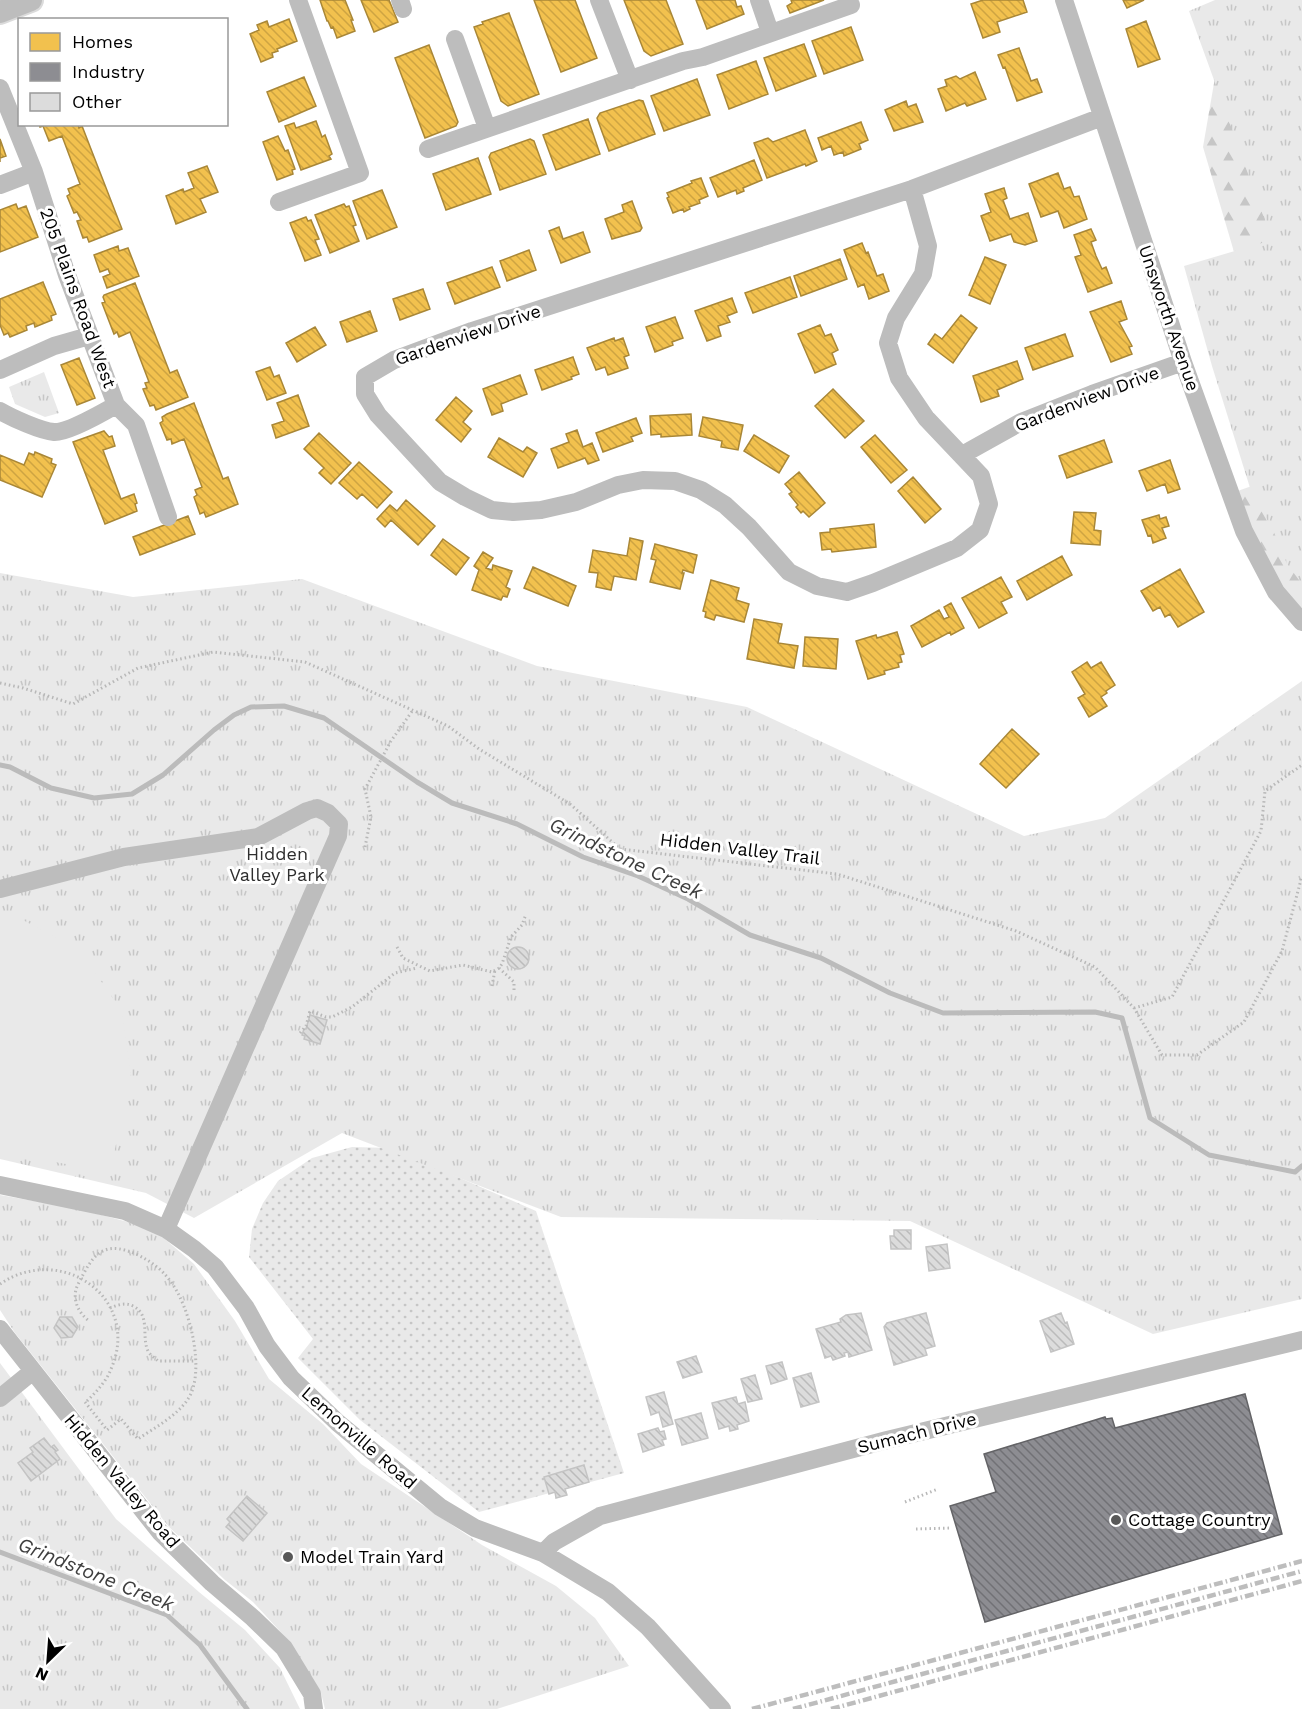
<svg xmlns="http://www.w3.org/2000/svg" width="1302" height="1709" font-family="'Work Sans',sans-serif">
	<defs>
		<pattern id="grass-dots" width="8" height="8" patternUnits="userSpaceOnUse" patternTransform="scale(1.5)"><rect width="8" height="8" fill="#e9e9e9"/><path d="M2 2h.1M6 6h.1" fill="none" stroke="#c6c6c6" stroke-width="1.8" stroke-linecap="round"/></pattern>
		<pattern id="forest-firs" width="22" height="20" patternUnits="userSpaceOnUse" patternTransform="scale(1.5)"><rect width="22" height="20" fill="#e9e9e9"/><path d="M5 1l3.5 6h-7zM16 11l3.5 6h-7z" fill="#c6c6c6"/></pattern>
		<pattern id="park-tufts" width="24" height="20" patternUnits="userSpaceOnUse" patternTransform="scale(1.5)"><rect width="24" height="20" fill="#e9e9e9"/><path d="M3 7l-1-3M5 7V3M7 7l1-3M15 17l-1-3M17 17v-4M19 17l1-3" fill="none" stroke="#c6c6c6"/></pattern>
		<pattern id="homes-back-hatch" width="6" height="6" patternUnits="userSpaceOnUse" patternTransform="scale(1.5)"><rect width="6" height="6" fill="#f2c14e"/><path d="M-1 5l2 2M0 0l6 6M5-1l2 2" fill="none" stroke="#cea442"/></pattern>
		<pattern id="industry-back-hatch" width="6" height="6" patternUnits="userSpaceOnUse" patternTransform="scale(1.5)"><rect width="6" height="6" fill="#8d8d92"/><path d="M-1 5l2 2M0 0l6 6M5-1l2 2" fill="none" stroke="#717175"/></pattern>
		<pattern id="building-back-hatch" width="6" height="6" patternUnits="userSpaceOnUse" patternTransform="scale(1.5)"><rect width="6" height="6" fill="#dcdcdc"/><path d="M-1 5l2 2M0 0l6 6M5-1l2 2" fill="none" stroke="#bbb"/></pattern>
	</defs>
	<rect width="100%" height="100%" fill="#fff"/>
	<!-- grass -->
	<path fill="url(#grass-dots)" d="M352,1147L391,1148L536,1211L624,1473L479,1512L360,1420L298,1358L313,1339L249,1257L252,1229L263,1203L278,1181L312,1158Z"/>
	<!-- forest -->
	<path fill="url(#forest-firs)" d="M1302,14V351L1245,289L1203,147L1218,60Z
		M1278,477L1302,485V630L1226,495Z"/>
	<!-- park -->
	<path fill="url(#park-tufts)" d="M1215,0H1302V584L1287,564L1273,530L1251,491L1212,366L1184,266L1272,240L1189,11Z
		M44,372L59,413L45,417L15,404L9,387Z
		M0,573L133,597L302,579L537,666L747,707L1024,836L1105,818L1302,681V1299L1153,1334L910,1221L561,1217L342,1133L194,1218L146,1193L0,1159Z
		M0,1195L79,1209L128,1222L159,1234L194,1264L235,1321L269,1379L323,1424L361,1464L482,1545L556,1586L595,1618L629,1666L497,1709H325L321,1693L288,1640L253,1602L225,1580L169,1527L15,1333L0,1310Z
		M0,1363L116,1519L199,1592L245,1630L280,1668L300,1709H0Z"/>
	<!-- pitch -->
	<path fill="#e9e9e9" d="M0,916L21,919L79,950L122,1011L131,1074L110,1172L0,1152Z"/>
	<!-- homes -->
	<path fill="url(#homes-back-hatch)" stroke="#a98737" stroke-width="1.5" d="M320,0H345L353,20H351L355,31L337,38L333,27L331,28L328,21H327Z
		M361,0H389L398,22L374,32Z
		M534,0H575L597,58L561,72Z
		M624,0H666L683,44L651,56L644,51Z
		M696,0H735L737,7L741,6L744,14L707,29Z
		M791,0H824L790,13L787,6L792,3Z
		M983,0H1023L1027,12L997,22L1000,32L983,38L971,4Z
		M1123,0H1144L1127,8Z
		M509,13L539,94L508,106L501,101L474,27L483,24L482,22Z
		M289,19L297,41L277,49L278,51L272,53L273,57L261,62L250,34L259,30L257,25L267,21L269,27Z
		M1146,21L1160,59L1138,67L1126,29Z
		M851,27L863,60L824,74L812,41Z
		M804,44L816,76L776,91L764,58Z
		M429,45L458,122L456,126L425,138L395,58Z
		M1019,48L1031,81L1037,79L1042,92L1017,101L1005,67L1003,68L998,55Z
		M756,61L768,94L729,109L717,75Z
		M975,72L986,99L967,106L965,103L946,111L938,89L947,86L945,80L956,76L960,79Z
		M304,77L316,106L279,122L267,92Z
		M697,79L710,115L664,131L651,96Z
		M639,100L643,101L655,134L609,151L597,118L600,113Z
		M906,101L908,107L916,104L923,122L894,131L885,110Z
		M588,119L600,154L556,170L543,135Z
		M316,121L322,137L325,135L332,154L329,156L331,159L301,170L285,126L294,123L296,128Z
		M861,122L868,140L859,144L861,149L844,156L843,152L834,155L831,146L822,150L818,138Z
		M39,124H78L79,128L82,126L122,229L89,242L87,237L83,238L77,221L81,220L77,212L74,213L67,196L70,194L68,189L80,184L62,136L49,141L43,126L40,127Z
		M805,130L817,161L806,166L805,164L767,178L754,143L768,138L773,142Z
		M278,136L285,151L288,150L295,169L292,170L293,174L277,180L263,142Z
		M0,139L6,156L0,158V162Z
		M530,139L534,141L546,174L500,190L489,157L491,153Z
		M478,158L491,194L446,210L433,174Z
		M754,160L762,180L743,188L744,191L737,194L736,190L718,197L710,178Z
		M207,166L218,192L200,199L206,212L176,224L166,196L183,189L184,192L194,188L188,173Z
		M1058,173L1064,189L1070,187L1074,197L1079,196L1087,219L1064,228L1058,211L1041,217L1029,184Z
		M701,178L708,196L699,200L700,203L689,207L690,209L684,212L683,209L673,213L667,198L669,197L667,193L692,183L691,181Z
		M1004,188L1007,198L1003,200L1010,219L1028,213L1037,241L1025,245L1014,242L1011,234L990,241L981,216L991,212L985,194Z
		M382,190L397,227L367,239L353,201Z
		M632,201L642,228L640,231L612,239L605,219L624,212L622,205Z
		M16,204L18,209L26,206L38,237L0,252V210Z
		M344,204L346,207L349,206L356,225L353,226L359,241L330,253L315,215Z
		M306,217L308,221L311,220L319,239L315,240L321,255L305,261L290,223Z
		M559,227L563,239L583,232L590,252L561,263L549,231Z
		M1091,229L1096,240L1091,242L1096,256L1102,269L1106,267L1112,283L1088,292L1075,257L1081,255L1074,235Z
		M862,243L866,253L868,252L877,276L883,274L889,291L869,299L864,284L858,287L844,250Z
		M118,246L119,251L128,248L139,276L107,288L103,277L110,274L108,269L100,272L94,255Z
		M529,250L536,270L507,281L500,261Z
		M985,257L1006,265L990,304L969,295Z
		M840,259L847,279L801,296L794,276Z
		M492,267L500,287L455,304L447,283Z
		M790,277L797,297L753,313L745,293Z
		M43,282L56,314L51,316L52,320L35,327L34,323L26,326L27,330L10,337L8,333L4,335L0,325V299Z
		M135,283L170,373L177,370L188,397L156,410L154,405L150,406L143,389L147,388L145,383L149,382L130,332L119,337L117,332L114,334L102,303L105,302L103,297L104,295Z
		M423,289L430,309L400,320L393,299Z
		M732,298L737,312L727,316L730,322L718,326L721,336L707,341L695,311Z
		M1121,301L1127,319L1119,322L1132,346L1129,347L1132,354L1111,362L1090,312Z
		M370,311L377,331L347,342L340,322Z
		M961,315L977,328L953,363L928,344L935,334L942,339Z
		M675,317L683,338L672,342L673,345L655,352L646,327Z
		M820,325L825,336L831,334L838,350L832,353L836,364L815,373L798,334Z
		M315,327L326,345L297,362L286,343Z
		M1065,334L1073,356L1033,370L1025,348Z
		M614,338L615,341L623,338L629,355L624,357L628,368L608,375L605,367L596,370L587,348Z
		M573,357L579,374L571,377L572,379L542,390L535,370Z
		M79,358L95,398L77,405L61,365Z
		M1017,361L1023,379L997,390L999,396L981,402L973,376Z
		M270,367L274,377L279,375L286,393L267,400L256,372Z
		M520,375L527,394L501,404L503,411L492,415L483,389Z
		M833,389L864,421L845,438L815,406Z
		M298,395L309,426L276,438L272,425L284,421L277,403Z
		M456,397L472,411L463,422L471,429L461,442L436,420Z
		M194,403L223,479L228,477L238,504L206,517L204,512L200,514L194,497L197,495L195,490L202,487L184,439L172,444L171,439L167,440L160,423L163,421L162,417L167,414Z
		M691,414L692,435L661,437V434L651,435L650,416Z
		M703,417L743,425L738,450L721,447L722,441L699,436Z
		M636,418L642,433L631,437L633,441L603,452L596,433Z
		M577,430L583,447L592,443L599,460L588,464L585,458L558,468L551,449L569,442L566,434Z
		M104,431L109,437L112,436L115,446L103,450L121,499L134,494L137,503L135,504L137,511L105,524L73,442Z
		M319,433L351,463L331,484L319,473L324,468L304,449Z
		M754,435L789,456L779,473L744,451Z
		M875,435L907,470L891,483L861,447Z
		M499,438L523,452L527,447L537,453L523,477L488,457Z
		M1104,440L1112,462L1067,478L1059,456Z
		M35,452L52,459L51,463L56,465L42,497L0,480V455L24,465L29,453L34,455Z
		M1170,460L1180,489L1168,493L1165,484L1147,491L1139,471Z
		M359,462L392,492L377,508L362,494L357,499L339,483Z
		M799,472L825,503L809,517L803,511L801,513L796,507L798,505L789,494L792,492L785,484Z
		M913,477L941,509L925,523L898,491Z
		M406,500L435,526L418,545L391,520L385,527L377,519L390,505L397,511Z
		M1074,512L1096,513L1094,530L1101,531L1100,545L1071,543Z
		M1159,515L1160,519L1166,517L1169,526L1162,528L1166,538L1153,543L1151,535L1148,536L1142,520Z
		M188,516L195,534L140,555L133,537Z
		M874,524L876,547L832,552L831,549L822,550L820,533L830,532V529Z
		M630,538L643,541L636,580L614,576L611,590L596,587L598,573L589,572L593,550L627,556Z
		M443,539L469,558L456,575L431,555Z
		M655,544L697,555L693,573L683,570L682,573H684L680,589L650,582L656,560L651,559Z
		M483,552L493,558L486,568L492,570L493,565L512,571L506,587L510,589L507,597L503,596L501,600L472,590L479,570L474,566Z
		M1062,556L1072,575L1027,600L1017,581Z
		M533,567L576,586L568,606L524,588Z
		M1180,569L1204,612L1178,627L1170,614L1165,617L1160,607L1153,611L1141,591Z
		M1001,577L1012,597L1001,602L1007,613L979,628L962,598Z
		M711,580L739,588L736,600L749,604L744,622L716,615L714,620L705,617L706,612L703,611Z
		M951,603L964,628L951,635L950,632L922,647L911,626L939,610L944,619L949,617L944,607Z
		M754,619L782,624L778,643L798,646L794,668L747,659Z
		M897,632L904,654L900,655L902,662L898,663L899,667L884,671L885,674L868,679L856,641L876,635L877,638Z
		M805,637L838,639L836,669L803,666Z
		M1087,662L1091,668L1101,662L1115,685L1106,691L1107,693L1101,697L1107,706L1089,717L1078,698L1085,694L1072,672Z
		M1012,729L1039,754L1006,788L980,764Z"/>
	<!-- industry -->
	<path fill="url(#industry-back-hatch)" stroke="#636366" stroke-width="1.5" d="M1245,1394L1282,1534L985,1622L950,1506L996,1492L984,1454L1105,1417L1106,1419L1112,1418L1115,1428Z"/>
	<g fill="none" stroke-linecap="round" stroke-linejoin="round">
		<!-- stream -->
		<path stroke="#bbb" stroke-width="5" d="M0,765L10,767L51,788L94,798L132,794L163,775L214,730L234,715L251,707L284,706L324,718L417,782L452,803L517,824L583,857L638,876L688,899L750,935L821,958L890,993L943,1013L1095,1012L1122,1018L1150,1118L1209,1155L1295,1172L1302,1166
			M0,1552L167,1615L200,1645L247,1709"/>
	</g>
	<!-- building -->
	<path fill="url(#building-back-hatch)" stroke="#c4c4c4" stroke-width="1.5" d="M507 958a11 11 0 1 1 22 0a11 11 0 1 1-22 0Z
		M310,1015L327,1020L320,1044L304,1039L305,1036L302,1035L304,1029H306Z
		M894,1230H911V1249H891L890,1236H894Z
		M947,1244L950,1268L929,1271L926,1247Z
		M861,1313L872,1350L849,1357L848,1352L844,1353L845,1356L833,1360L831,1356L825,1358L816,1329L841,1322L840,1319L846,1315Z
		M926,1313L935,1346L925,1349L927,1355L894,1365L884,1327L887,1323Z
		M1061,1313L1065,1323L1067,1322L1074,1344L1051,1352L1040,1321Z
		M60,1317H72L78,1327L72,1337L61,1338L54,1328Z
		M696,1356L702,1372L683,1378L677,1362Z
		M782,1362L787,1379L771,1384L766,1366Z
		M811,1373L819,1402L801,1407L793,1378Z
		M755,1375L762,1399L748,1402L741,1379Z
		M664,1392L673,1424L663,1427L659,1412L651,1415L646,1397Z
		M736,1397L738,1404L745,1402L749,1421L737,1425L738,1429L730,1431L729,1426L719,1429L712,1403Z
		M701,1413L708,1438L682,1445L675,1420Z
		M658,1428L660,1432L664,1431L666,1439L662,1440L664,1445L643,1452L638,1434Z
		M44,1438L51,1447L54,1445L58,1450L55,1452L60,1459L31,1481L18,1463L33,1452L30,1448Z
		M584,1465L589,1482L565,1489L567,1495L556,1498L555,1492L549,1494L544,1477Z
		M247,1496L267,1513L243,1541L226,1527L230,1522L227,1519Z"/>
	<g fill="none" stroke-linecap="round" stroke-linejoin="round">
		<defs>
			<path id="major" d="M0,12L31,0"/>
		</defs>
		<!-- major casing -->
		<use href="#major" stroke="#dbdbdb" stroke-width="26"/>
		<!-- path -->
		<path stroke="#b8b8b8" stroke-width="3" stroke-dasharray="1.5 3" stroke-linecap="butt" d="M0,683L23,688L73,704L138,668L213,652L305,662L448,726L479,749L570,804L620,849L837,874L1016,931L1095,967L1134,1008L1162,1055H1197L1244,1022L1282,951L1302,876
			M365,847L371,817L365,789L391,741L413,710
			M397,947L403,958L430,971L463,965L492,972L499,968L502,964L511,937L522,925L526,914
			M499,968L514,982V992
			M492,986L495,970
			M1134,1008L1172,997L1261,831L1265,791L1302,765
			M300,1033L306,1026L310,1011L326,1017H332L352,1007L395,973L417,968
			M0,1284C62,1242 142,1299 111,1369C106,1382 96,1392 86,1402
			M110,1308C117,1305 125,1302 133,1306C151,1315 141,1336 148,1351C150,1355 155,1358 158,1361H195
			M85,1402L107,1430L121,1419L138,1439C154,1428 177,1416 188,1399C206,1372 190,1307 171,1282C161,1268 150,1261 136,1254C110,1243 97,1248 84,1273C81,1278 78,1284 76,1289C73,1302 79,1313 89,1321
			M905,1502L938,1489
			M916,1529L952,1528"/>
		<!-- minor -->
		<path stroke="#bdbdbd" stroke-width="18" d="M400,0L403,9
			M599,0L630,80
			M759,0L770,32
			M1064,0L1183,362L1244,531L1276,592L1302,622
			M455,39L487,128
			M0,88L34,172L67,275L116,405L136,425L168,517
			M428,149L683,61L703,57L851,5
			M0,185L34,172
			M912,189L928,246L923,274L896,318L888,343L899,378L926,418L981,476L989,504L980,530L957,548L873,583L847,592L817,586L789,572L749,527L725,505L701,490L675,481L643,480L618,485L576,502L541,510L513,512L492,510L465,497L440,482L378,415L365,394V377L394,360L472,331L912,189L1102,117
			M279,202L360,173L298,0
			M0,370L54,346L89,336
			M0,411C12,418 41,431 54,432C67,433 104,412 116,405
			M962,455L1021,422L1092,394L1183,362
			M0,889L124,857L258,837L307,811L317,808L328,813L339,824L338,836L166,1229
			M0,1185L125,1211L166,1229L194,1249L215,1267L246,1308L267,1346L291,1378L338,1423L440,1507L475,1528L543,1553L608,1592L648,1627L722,1709
			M0,1329L160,1532L212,1583L253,1618L284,1648L312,1694L314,1709
			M0,1398L33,1371
			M543,1553L554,1542L600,1516L887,1440L1302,1340"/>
		<!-- major -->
		<use href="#major" stroke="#bdbdbd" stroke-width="22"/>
		<!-- rail -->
		<path stroke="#bdbdbd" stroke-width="4.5" stroke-dasharray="9 3 1.5 3" stroke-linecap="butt" d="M752,1709L1302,1561
			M793,1709L1302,1571
			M831,1709L1302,1581"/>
	</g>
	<!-- markers -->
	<g fill="#595959" stroke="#fff" stroke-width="2">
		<circle cx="1116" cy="1520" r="6"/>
		<circle cx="288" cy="1557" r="6"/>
	</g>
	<g text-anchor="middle" stroke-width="6" stroke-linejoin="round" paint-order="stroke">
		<!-- street labels -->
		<g font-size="18" fill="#000" stroke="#fff">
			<text transform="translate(78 298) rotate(70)" y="6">205 Plains Road West</text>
			<text transform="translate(1169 318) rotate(71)" y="6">Unsworth Avenue</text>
			<text transform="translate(468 335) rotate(-19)" y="6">Gardenview Drive</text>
			<text transform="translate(1087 399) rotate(-21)" y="6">Gardenview Drive</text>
			<text transform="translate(740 849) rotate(7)" y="6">Hidden Valley Trail</text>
			<text transform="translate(917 1433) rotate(-14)" y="6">Sumach Drive</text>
			<text transform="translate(359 1438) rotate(41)" y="6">Lemonville Road</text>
			<text transform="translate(122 1481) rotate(50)" y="6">Hidden Valley Road</text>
		</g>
		<!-- park labels -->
		<g font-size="18" fill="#2e2e2e" stroke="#fff">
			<text x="277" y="860">Hidden<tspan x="277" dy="21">Valley Park</tspan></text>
		</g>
		<!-- poi labels -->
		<g font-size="18" fill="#000" stroke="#fff" text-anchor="start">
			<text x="1128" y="1526">Cottage Country</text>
			<text x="300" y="1563">Model Train Yard</text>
		</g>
		<!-- water labels -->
		<g font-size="20" font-style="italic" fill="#3f3f3f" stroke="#fff">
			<text transform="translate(626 858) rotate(25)" y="7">Grindstone Creek</text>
			<text transform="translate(96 1574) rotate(22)" y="7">Grindstone Creek</text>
		</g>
	</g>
	<!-- legend -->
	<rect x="18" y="18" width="210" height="108" fill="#ffffff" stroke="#999999" stroke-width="1.5"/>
	<rect x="30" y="33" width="30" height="18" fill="#f2c14e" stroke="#999999" stroke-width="1.5"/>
	<text x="72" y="48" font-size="18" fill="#000000">Homes</text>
	<rect x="30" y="63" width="30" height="18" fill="#8d8d92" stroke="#999999" stroke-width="1.5"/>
	<text x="72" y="78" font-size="18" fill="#000000">Industry</text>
	<rect x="30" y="93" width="30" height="18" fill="#dcdcdc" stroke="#999999" stroke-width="1.5"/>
	<text x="72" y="108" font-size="18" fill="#000000">Other</text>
	<!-- north arrow -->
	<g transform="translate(48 1661) rotate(205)" stroke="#ffffff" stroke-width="4.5" paint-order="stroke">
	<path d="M0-4.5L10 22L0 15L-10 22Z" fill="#000000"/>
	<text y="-9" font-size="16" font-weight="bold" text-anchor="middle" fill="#000000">N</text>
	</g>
</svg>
